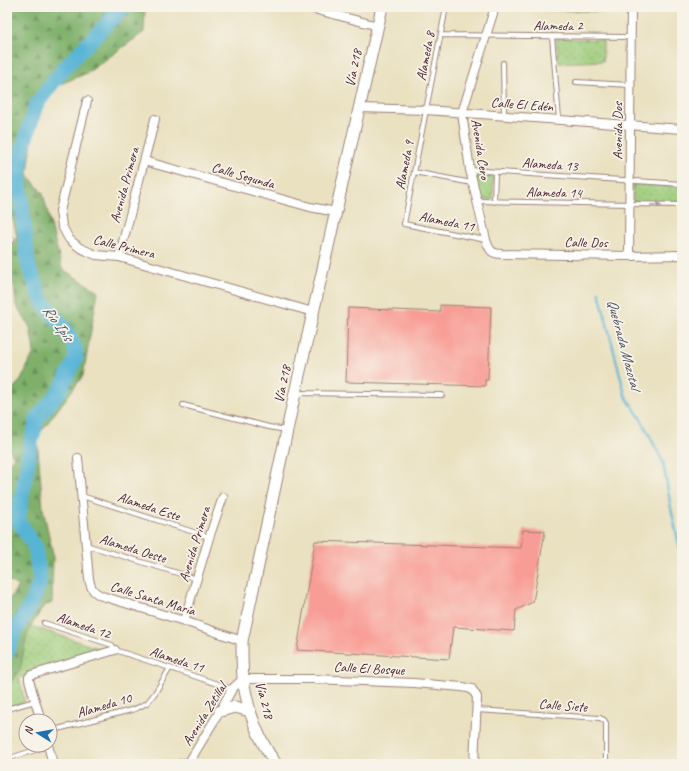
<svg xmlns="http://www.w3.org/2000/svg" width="689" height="771" font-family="Caveat,sans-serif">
	<defs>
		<pattern id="forest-firs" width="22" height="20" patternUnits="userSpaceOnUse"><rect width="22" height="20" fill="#7eb06a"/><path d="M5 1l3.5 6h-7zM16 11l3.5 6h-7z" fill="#698f57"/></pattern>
		<pattern id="park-dots" width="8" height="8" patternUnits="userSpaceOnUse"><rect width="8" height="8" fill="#9dcc7a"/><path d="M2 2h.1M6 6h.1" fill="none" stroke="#89af6a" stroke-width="1.8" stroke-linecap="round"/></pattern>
	</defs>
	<rect width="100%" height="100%" fill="#f7f3e8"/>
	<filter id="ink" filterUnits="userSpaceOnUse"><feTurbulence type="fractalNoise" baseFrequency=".025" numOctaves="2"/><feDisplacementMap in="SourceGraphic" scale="8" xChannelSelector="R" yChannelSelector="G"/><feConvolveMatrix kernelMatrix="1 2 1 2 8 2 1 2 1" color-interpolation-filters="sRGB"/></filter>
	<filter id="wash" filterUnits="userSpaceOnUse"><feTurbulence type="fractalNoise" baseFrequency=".012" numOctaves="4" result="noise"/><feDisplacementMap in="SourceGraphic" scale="16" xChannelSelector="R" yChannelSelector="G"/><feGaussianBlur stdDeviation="0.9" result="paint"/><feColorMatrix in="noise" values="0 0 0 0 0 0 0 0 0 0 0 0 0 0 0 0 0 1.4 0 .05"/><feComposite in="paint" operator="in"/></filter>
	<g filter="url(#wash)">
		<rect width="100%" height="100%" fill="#eae1c1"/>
		<!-- forest -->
		<path fill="url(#forest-firs)" stroke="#64684a" d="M7,7H145L144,32L87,73L58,85L43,102L32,138L28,175L43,194L62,269L98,291L83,376L37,437L43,509L53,554L52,603L44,606L31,626L26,639L20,669L7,688V603L18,586L7,580V466L14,457L7,446V429L14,417L7,407V395L21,380L34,352L30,327L16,305L14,285L7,277V258L17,236L7,199Z"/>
		<!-- park -->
		<path fill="url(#park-dots)" stroke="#747652" d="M500,7H605V12L499,8Z
			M556,38L603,40V61L559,63Z
			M473,172L493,173V200L479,199Z
			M633,184L682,187V203L633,202Z
			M31,626L107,651L19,678L25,702L7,707V688L20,669L26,639Z"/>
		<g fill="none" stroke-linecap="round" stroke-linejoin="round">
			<!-- stream -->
			<path stroke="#57b4d5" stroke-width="2.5" d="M599,292L625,395L641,419L663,462L671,508L682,558"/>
			<!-- river -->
			<path stroke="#57b4d5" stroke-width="15" d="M7,652L15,631L32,602L40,581L35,547L18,520L31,442L38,417L60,390L76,358L75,348L66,330L42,301L28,265L20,184L22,151L36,105L63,69L123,7"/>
		</g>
		<g id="blocks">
			<!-- building -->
			<path fill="#f89d95" d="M440,305L491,307L488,380H485V386L346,382L348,308L440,312Z
				M523,530L545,531L533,602L516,610L514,631L453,627L449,659L297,650L315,541L521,548Z"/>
		</g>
	</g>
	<g filter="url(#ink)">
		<use href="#blocks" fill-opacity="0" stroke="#9a8076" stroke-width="1"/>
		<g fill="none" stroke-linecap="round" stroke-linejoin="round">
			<defs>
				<path id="lane" d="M446,7L404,224L486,240
					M441,35L630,37
					M552,36L559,119
					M503,63L504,116
					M576,82L630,85
					M470,170L682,184
					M414,172L472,183
					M478,201L682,205
					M494,202L495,172
					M296,393L442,395
					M183,405L269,427L286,430
					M82,496L209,537
					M86,545L197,579
					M44,623L112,645L115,650L188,674L232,689
					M7,709L35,701
					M477,710L600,718L604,720L606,723V764
					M50,731L135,709L147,703L155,693L170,668
					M7,759L48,746
					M172,764L190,760"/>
				<path id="street" d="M306,7L378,26
					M495,7L462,113L470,170L486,240C490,250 490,253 501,254L629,256L682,255
					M87,101L60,211L62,226L69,239L80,248L96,255L119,257L313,312
					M360,108L426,110L682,129
					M144,161L310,207L336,212
					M7,239L10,240
					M629,256L631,7
					M119,257L155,119
					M78,458L89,579C91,589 93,592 102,596L184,621L242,641
					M184,621L209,538L223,497
					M41,721L29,680V677L31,675L115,650
					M48,745L53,764
					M188,764L220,711L232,689L243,679H313L414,683L462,687L472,689L477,697L474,764"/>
				<path id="secondary" d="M220,711L235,707L250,711
					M276,764C258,739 247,708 243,678C242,666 242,653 242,641L295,393L382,7"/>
			</defs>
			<!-- lane casing -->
			<use href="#lane" stroke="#9a8076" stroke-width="6"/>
			<!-- street casing -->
			<use href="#street" stroke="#9a8076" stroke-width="10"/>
			<!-- secondary casing -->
			<use href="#secondary" stroke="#9a8076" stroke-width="13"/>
			<!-- lane -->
			<use href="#lane" stroke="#fff" stroke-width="4"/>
			<!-- street -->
			<use href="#street" stroke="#fff" stroke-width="8"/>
			<!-- secondary -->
			<use href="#secondary" stroke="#fff" stroke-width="11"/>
		</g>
		<!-- one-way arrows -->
		<defs><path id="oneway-solid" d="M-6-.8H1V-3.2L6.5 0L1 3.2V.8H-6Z"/></defs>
		<use fill="#ae9aa0" href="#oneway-solid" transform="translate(656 205)"/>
	</g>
	<g text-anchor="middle" stroke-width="3.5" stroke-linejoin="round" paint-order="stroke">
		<!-- street labels -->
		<g font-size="14" fill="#4a1f2b" stroke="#f7f3e8">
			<text x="558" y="30">Alameda 2</text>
			<text transform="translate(425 56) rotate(-79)" y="5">Alameda 8</text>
			<text transform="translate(353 68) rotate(-78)" y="5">Vía 218</text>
			<text transform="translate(522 104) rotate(4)" y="5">Calle El Edén</text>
			<text transform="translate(617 131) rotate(-90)" y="5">Avenida Dos</text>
			<text transform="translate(481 149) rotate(81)" y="5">Avenida Cero</text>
			<text transform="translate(550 164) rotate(4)" y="5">Alameda 13</text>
			<text transform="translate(404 165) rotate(-79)" y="5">Alameda 9</text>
			<text transform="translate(243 175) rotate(16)" y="5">Calle Segunda</text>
			<text transform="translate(124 185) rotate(-75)" y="5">Avenida Primera</text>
			<text transform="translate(554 192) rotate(1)" y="5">Alameda 14</text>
			<text transform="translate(447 221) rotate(11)" y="5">Alameda 11</text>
			<text transform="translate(586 242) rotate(1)" y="5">Calle Dos</text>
			<text transform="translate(124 246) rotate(14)" y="5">Calle Primera</text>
			<text transform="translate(282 384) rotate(-78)" y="5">Vía 218</text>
			<text transform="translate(149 506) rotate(18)" y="5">Alameda Este</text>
			<text transform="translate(194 544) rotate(-73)" y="5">Avenida Primera</text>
			<text transform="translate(133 548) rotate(17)" y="5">Alameda Oeste</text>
			<text transform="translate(153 598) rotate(17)" y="5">Calle Santa María</text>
			<text transform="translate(84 625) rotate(19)" y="5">Alameda 12</text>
			<text transform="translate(177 659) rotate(18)" y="5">Alameda 11</text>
			<text transform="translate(369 668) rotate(3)" y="5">Calle El Bosque</text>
			<text transform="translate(265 700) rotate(75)" y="5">Vía 218</text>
			<text transform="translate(104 705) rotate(-16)" y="5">Alameda 10</text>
			<text transform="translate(563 705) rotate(4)" y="5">Calle Siete</text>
			<text transform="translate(204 714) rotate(-58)" y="5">Avenida Zetillal</text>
		</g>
		<!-- water labels -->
		<g font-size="15" font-style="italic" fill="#4f5366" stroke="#f7f3e8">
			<text transform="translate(58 323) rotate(54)" y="5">Río Ipís</text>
			<text transform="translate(624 344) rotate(75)" y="5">Quebrada Mozotal</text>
		</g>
	</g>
	<!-- margin -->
	<rect width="689" height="771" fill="none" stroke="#f7f3e8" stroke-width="24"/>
	<!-- north arrow -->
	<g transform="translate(38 733) rotate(281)"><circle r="19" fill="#f7f3e8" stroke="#b29e9c"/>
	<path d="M0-3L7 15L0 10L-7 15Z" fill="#1f6fb2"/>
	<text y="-6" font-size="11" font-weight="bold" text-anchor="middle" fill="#4a1f2b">N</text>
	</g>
</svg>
